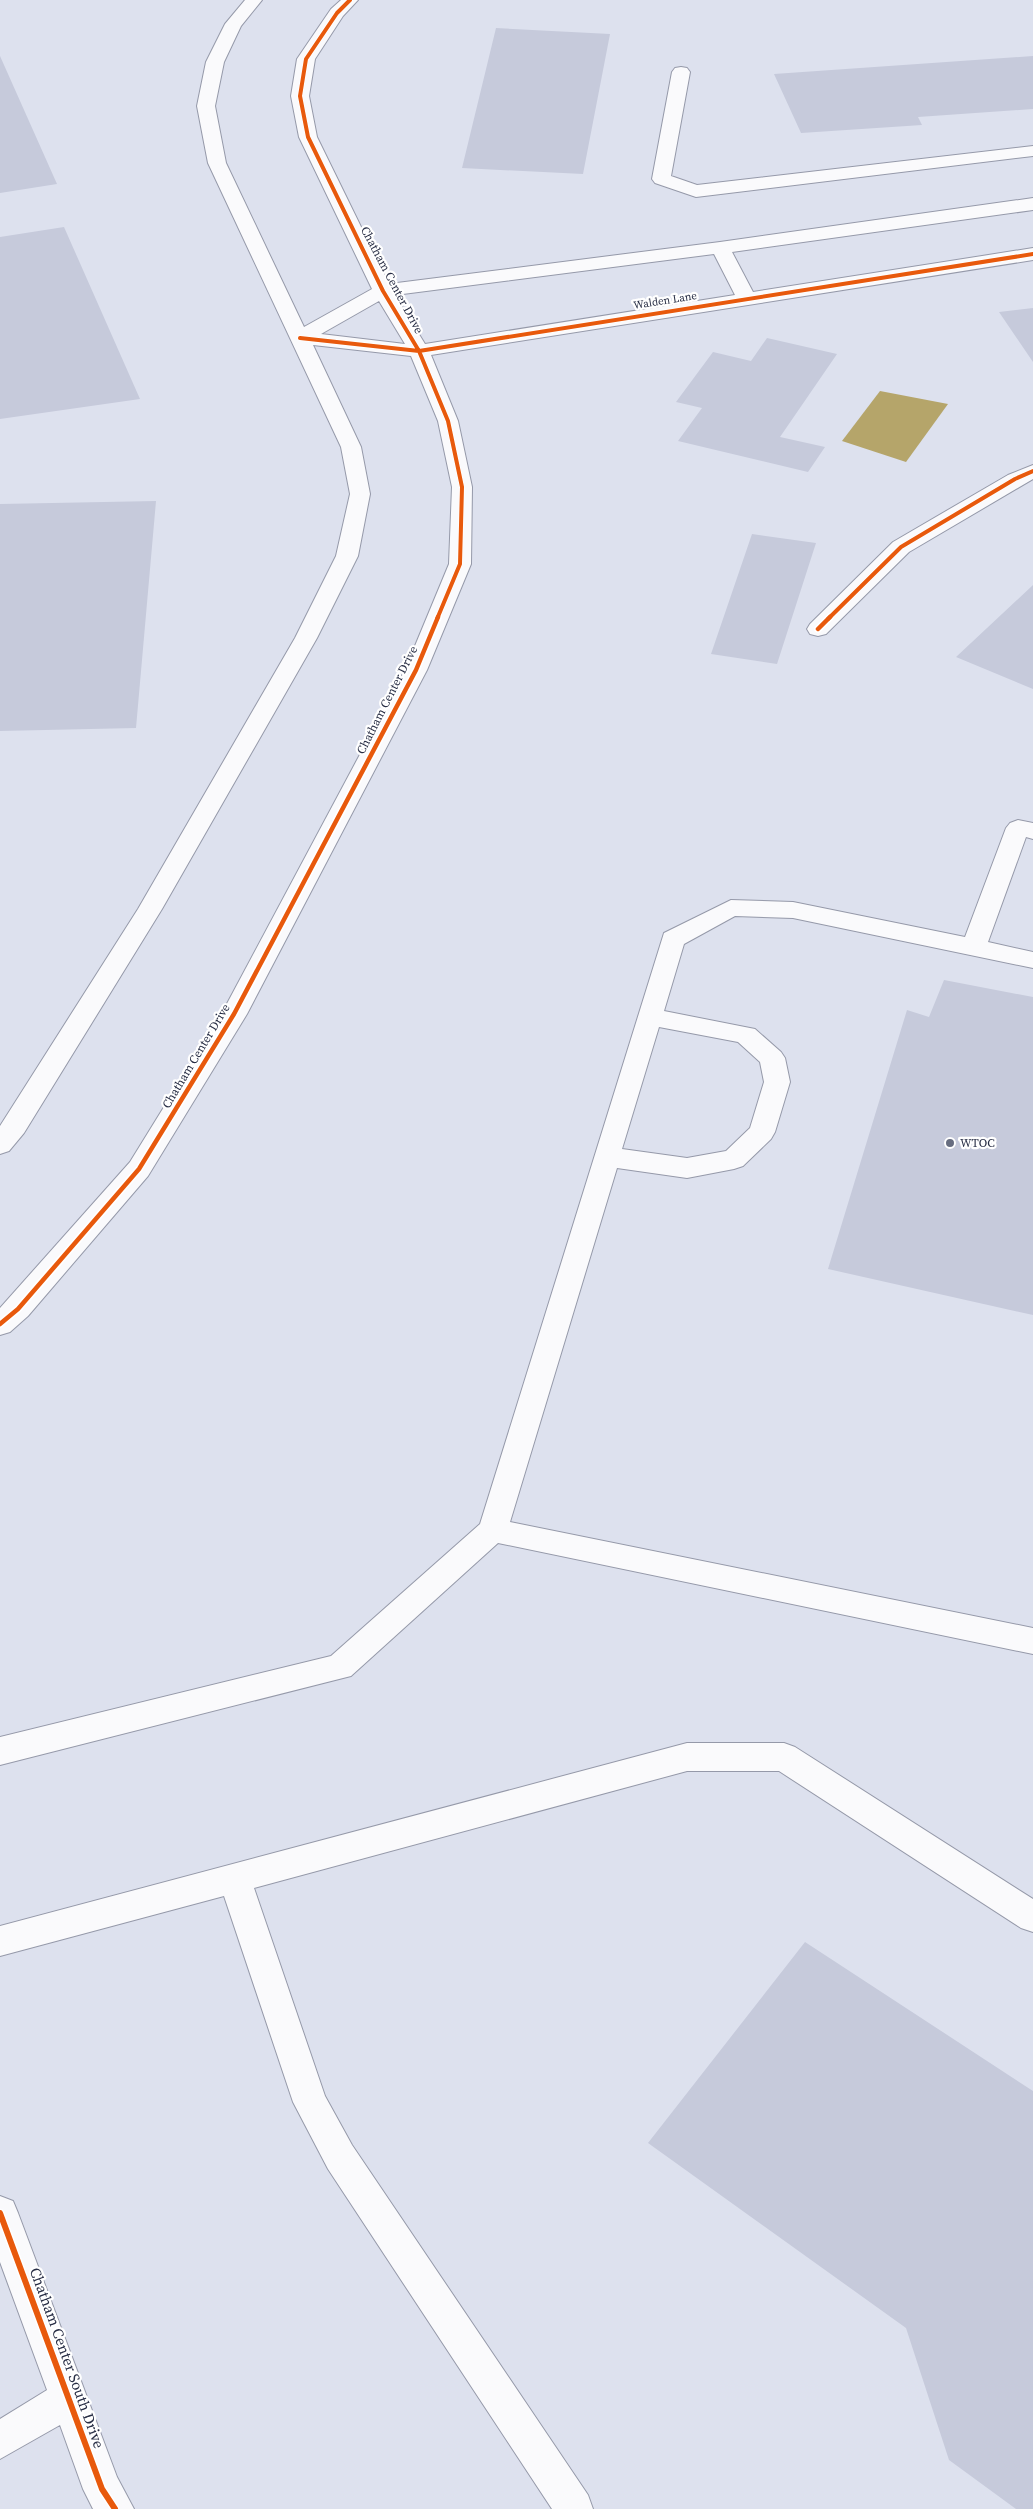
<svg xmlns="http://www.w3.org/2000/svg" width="1033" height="2509" font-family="'Source Serif 4',serif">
	<rect width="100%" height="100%" fill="#dde1ee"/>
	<!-- water -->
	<path fill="#b5a56a" d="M880,391L948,404L906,462L842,441Z"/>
	<!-- building -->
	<path fill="#c6cadb" d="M496,28L610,34L583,174L462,168Z
		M0,56L57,184L0,193Z
		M1033,56V109L918,117L922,125L801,133L774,74Z
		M64,227L140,399L0,419V237Z
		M1033,308V362L999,312Z
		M767,338L837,354L780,437L825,447L808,472L678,441L702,408L676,402L713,352L751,361Z
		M156,501L136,728L0,731V504Z
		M752,534L816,543L777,664L711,654Z
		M1033,585V689L956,657Z
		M944,980L1033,997V1315L828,1269L907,1010L929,1017Z
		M805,1942L1033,2091V2509H1016L949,2460L906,2328L648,2143Z"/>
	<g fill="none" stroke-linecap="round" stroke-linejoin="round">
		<defs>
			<path id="minor" d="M245,0H262L241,26L224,62L215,106L226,163L304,327L372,289L299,137L291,96L297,59L331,9L341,0H358L343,16L315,59L309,96L317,137L389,284L720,242L1033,198V210L732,252L753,292L1033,248V260L431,355L458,421L472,487L471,564L427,670L247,1014L148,1176L28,1316L10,1332L0,1335V1308L130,1162L222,1013L405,670L449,564L452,487L438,421L411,356L313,345L361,447L370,494L358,556L317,638L162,909L24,1133L9,1151L0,1154V1126L138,909L295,638L336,556L350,494L341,447L208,163L197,106L206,62L225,24ZM714,254L735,295L425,344L395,295ZM379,301L405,344L321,334Z
				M681,67L687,68L690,72L671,176L697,185L1033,146V156L696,197L655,183L652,179L672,72L675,68Z
				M1033,465V479L909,552L826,634L818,636L810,634L807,629L810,624L893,542L1008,475Z
				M1018,820L1033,823V839L1026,837L988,942L1033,952V968L793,918L735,916L684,944L664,1011L755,1029L781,1052L785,1058L790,1082L775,1132L771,1139L743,1166L734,1169L687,1178L617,1168L510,1522L1033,1628V1654L498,1543L351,1676L0,1765V1737L331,1656L480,1524L664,933L731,900L793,902L965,937L1006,828L1010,823ZM659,1027L738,1042L760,1062L764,1082L750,1128L726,1151L687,1158L622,1149Z
				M687,1743H784L795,1747L1033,1899V1932L1021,1928L779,1771H687L254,1888L325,2096L352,2145L588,2495L593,2509H552L328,2169L293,2102L224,1896L0,1956V1926Z
				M0,2196L13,2201L18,2213L117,2477L134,2509H93L83,2489L60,2425L0,2459V2419L47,2390L0,2262Z"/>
		</defs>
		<!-- minor casing -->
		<use href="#minor" stroke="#9599a9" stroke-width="2"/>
		<!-- minor -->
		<use href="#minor" fill="#fafafc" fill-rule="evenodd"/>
		<defs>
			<path id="cycleway-far2" d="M350,0L337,13L306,59L300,96L308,137L383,291L419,351L448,421L462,487L460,564L437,619
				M300,338L419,351L1033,254
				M828,619L901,547L1015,479L1033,471"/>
			<path id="cycleway-far1" d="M818,629L830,617
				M0,1324L18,1309L139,1169L234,1014L416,670L438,617"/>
			<path id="cycleway" d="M0,2213L102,2489L115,2509"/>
		</defs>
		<!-- cycleway-far2 casing -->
		<use href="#cycleway-far2" stroke="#fff" stroke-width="5.5"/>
		<!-- cycleway-far1 casing -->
		<use href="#cycleway-far1" stroke="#fff" stroke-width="8"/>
		<!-- cycleway casing -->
		<use href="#cycleway" stroke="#fff" stroke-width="9"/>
		<!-- cycleway-far2 -->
		<use href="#cycleway-far2" stroke="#e8590c" stroke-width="4"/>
		<!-- cycleway-far1 -->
		<use href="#cycleway-far1" stroke="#e8590c" stroke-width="4.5"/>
		<!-- cycleway -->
		<use href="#cycleway" stroke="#e8590c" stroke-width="6"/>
	</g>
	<!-- markers -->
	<circle fill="#676d80" stroke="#fff" stroke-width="2" cx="950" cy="1143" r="5"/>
	<g text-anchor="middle" stroke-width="4.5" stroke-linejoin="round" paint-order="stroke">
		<!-- far-street labels -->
		<g font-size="11" fill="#282e45" stroke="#fff">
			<text transform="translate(665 300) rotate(-9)" y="4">Walden Lane</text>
		</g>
		<!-- street labels -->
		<g font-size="12" fill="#282e45" stroke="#fff">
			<text transform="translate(392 280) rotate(62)" y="4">Chatham Center Drive</text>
			<text transform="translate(387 700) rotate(-63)" y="4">Chatham Center Drive</text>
			<text transform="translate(196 1056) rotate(-59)" y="4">Chatham Center Drive</text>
		</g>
		<!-- poi labels -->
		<g font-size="12" fill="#282e45" stroke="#fff" text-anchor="start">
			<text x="960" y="1147">WTOC</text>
		</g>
		<!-- near-street labels -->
		<g font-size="15" fill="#282e45" stroke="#fff">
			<text transform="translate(67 2358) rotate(70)" y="5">Chatham Center South Drive</text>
		</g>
	</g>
</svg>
